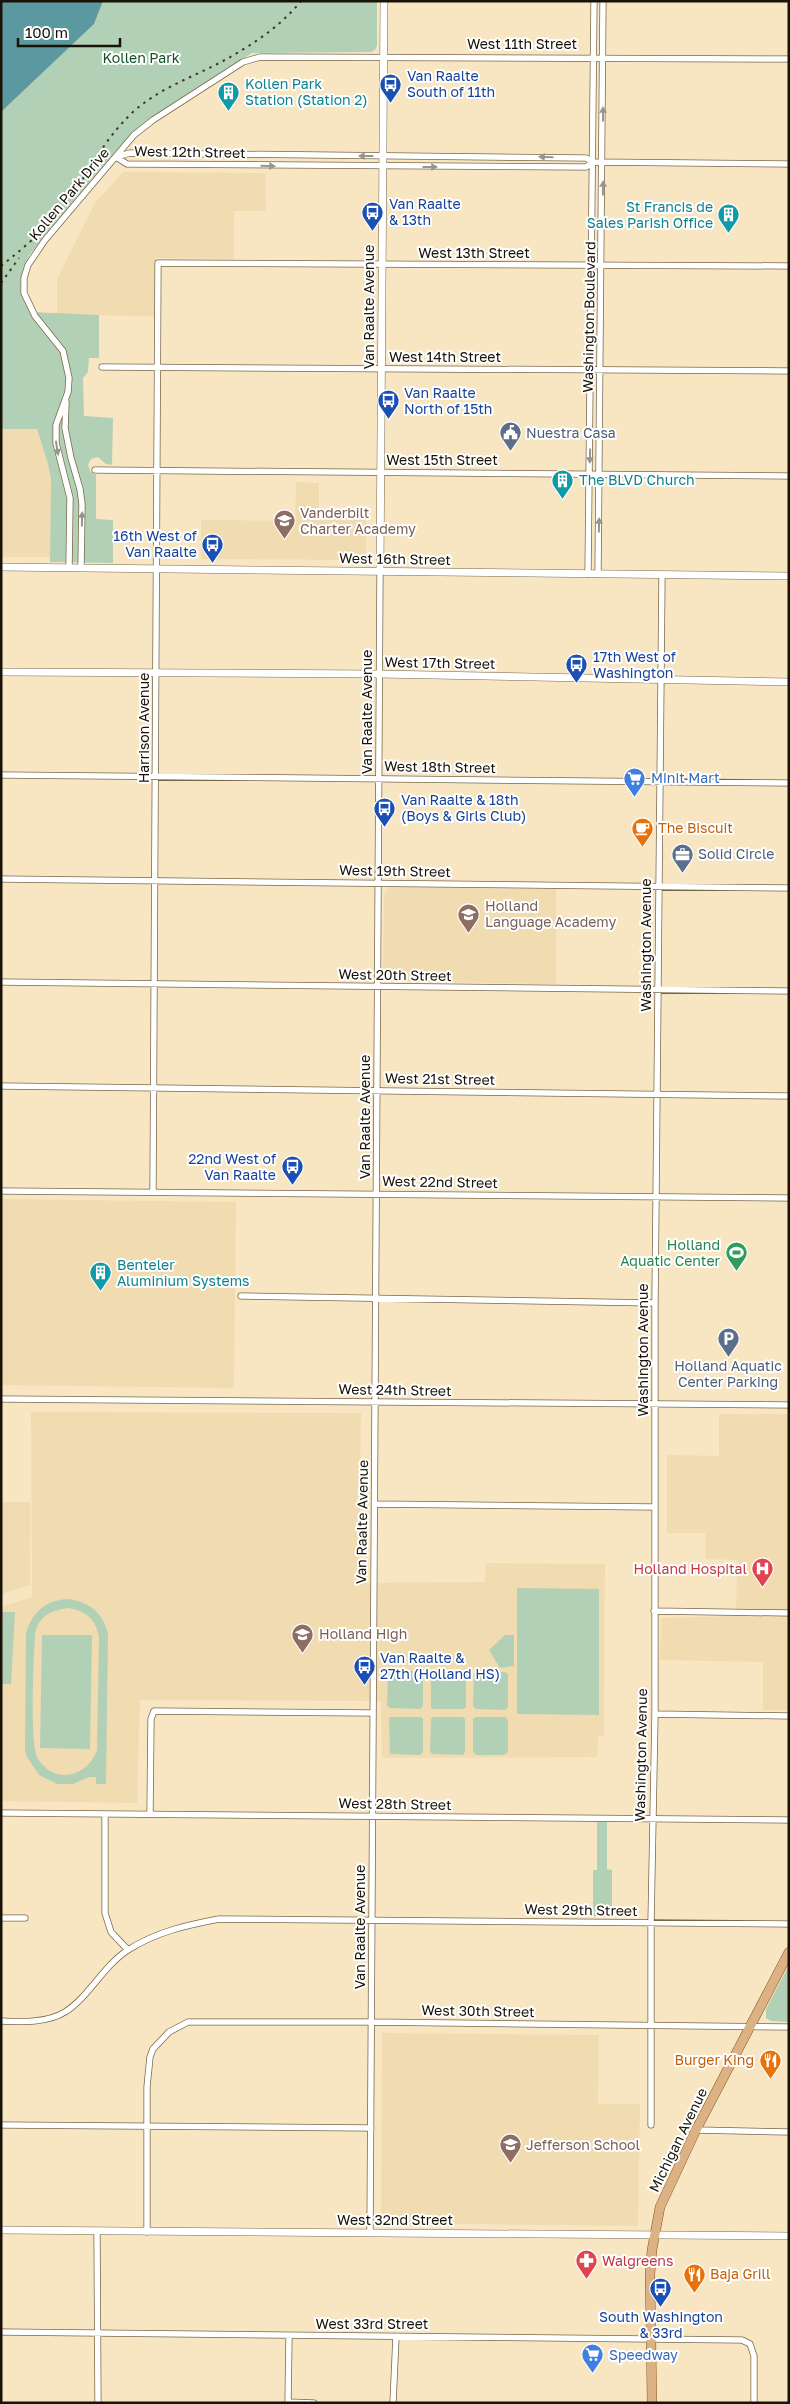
<svg xmlns="http://www.w3.org/2000/svg" width="790" height="2404" font-family="'Golos Text',sans-serif">
	<rect width="100%" height="100%" fill="#f8e6c3"/>
	<!-- built -->
	<path fill="#f1dbb1" d="M123,172L265,173L266,211H234V259L156,258V316L57,315V279L95,203Z
		M1,429H37L48,464L51,479L50,557H1Z
		M296,482L319,483V513L366,514V560L201,559V520L295,521Z
		M391,887L556,889V984L387,981L383,969L384,898L386,890Z
		M1,1199L236,1202L234,1388L1,1385Z
		M31,1412L361,1413L359,1583L485,1582L486,1563L605,1564L604,1736H598L597,1757L382,1758L381,1701L140,1700L137,1803L1,1801V1607L32,1597Z
		M719,1414H789V1710H763V1662L660,1660L661,1618L736,1616L737,1560L706,1559L705,1533H667V1455L719,1456Z
		M1,1502H30V1585L1,1594Z
		M382,2033L599,2035L598,2104H640L638,2226L381,2223Z"/>
	<!-- green -->
	<path fill="#b2d0b6" fill-rule="evenodd" d="M103,1H377V46L375,50L371,52L252,53L143,123L114,153L29,255C19,278 16,292 31,312L99,315V358H89L88,372L83,378L84,416L113,418L112,465L106,464L98,457L91,459L88,465L90,471L96,475V519L113,520V563L50,562L51,479L48,464L37,429H1V112L94,24Z
		M517,1588L599,1589V1715L517,1714Z
		M68,1599C90,1602 103,1613 108,1634L106,1784H96V1777H89L73,1784H57L39,1775L27,1757L25,1750L26,1633C32,1612 46,1600 68,1599ZM69,1608C86,1611 97,1620 99,1638L97,1750C88,1777 54,1785 38,1759C29,1743 34,1658 35,1634C38,1616 52,1610 69,1608Z
		M1,1612H15L11,1684H1Z
		M42,1635H92L90,1749L40,1748Z
		M505,1635H514V1666L500,1668L489,1650Z
		M391,1671H420L423,1674V1706L420,1709L390,1708L387,1705L388,1673Z
		M433,1671H463L466,1674V1707L463,1709H433L431,1707V1673Z
		M476,1672H505L508,1674V1707L505,1710L476,1709L473,1706L474,1674Z
		M389,1717H421L423,1719V1752L420,1755L390,1754Z
		M433,1717H463L465,1719V1752L463,1755L433,1754L430,1752L431,1719Z
		M476,1717H505L508,1720V1752L504,1755H476L473,1751V1719Z
		M597,1822H607V1869L612,1870V1916H593V1870H597Z
		M789,1965V2022L771,2021L766,2018V2009Z"/>
	<!-- water -->
	<path fill="#5b98a0" d="M1,1H103L94,24L1,112Z"/>
	<g fill="none" stroke-linecap="round" stroke-linejoin="round">
		<defs>
			<path id="minor" d="M116,157L130,153L586,158L593,162L789,164
				M116,157L127,164L586,167L593,162
				M102,367L789,371
				M66,402L65,428L71,458L80,489L82,504L81,568
				M95,470L789,476
				M69,568L70,498L56,443V425L68,392L69,378L63,351L35,316L24,293V278L28,265L45,240L134,135L153,120L243,62L260,57L789,59
				M588,574L594,1
				M598,574L603,1
				M1,775L789,783
				M1,879L789,888
				M1,982L789,991
				M1,1086L789,1096
				M1,1191L789,1198
				M153,1192L158,263L789,266
				M241,1296L655,1303
				M1,1399L789,1405
				M375,1504L654,1507
				M654,1611L789,1613
				M655,1714L789,1716
				M1,1813L789,1820
				M105,1814V1913L111,1932L128,1950
				M150,1814L151,1719L154,1711L373,1713
				M1,1918H25
				M1,2021C22,2022 47,2023 65,2012C89,1997 103,1966 128,1950C156,1932 187,1925 219,1919L789,1924
				M1,2125L371,2128
				M651,2125V1923L655,1714V1303L662,575
				M696,2130L789,2132
				M97,2231L98,2403
				M147,2232V2087L150,2057L153,2049L169,2032L188,2022H372L789,2027
				M370,2233L380,572
				M1,2332L742,2340L750,2344L754,2356V2403
				M288,2402L314,2403
				M288,2403L289,2336
				M393,2403L396,2337"/>
			<path id="tertiary" d="M1,567L789,576
				M380,572L384,1
				M1,672L379,674L789,682
				M1,2230L789,2236"/>
			<path id="primary" d="M652,2403L650,2274L652,2250L660,2207L696,2130L789,1952"/>
		</defs>
		<!-- minor casing -->
		<use href="#minor" stroke="#786849" stroke-width="7"/>
		<!-- tertiary casing -->
		<use href="#tertiary" stroke="#786849" stroke-width="8"/>
		<!-- primary casing -->
		<use href="#primary" stroke="#895822" stroke-width="10"/>
		<!-- minor -->
		<use href="#minor" stroke="#fff" stroke-width="5.5"/>
		<!-- tertiary -->
		<use href="#tertiary" stroke="#fff" stroke-width="7"/>
		<!-- primary -->
		<use href="#primary" stroke="#dcb183" stroke-width="9"/>
		<!-- rail -->
		<path stroke="#3e3626" stroke-width="2" stroke-dasharray="2.5 5" stroke-linecap="butt" d="M1,266C25,247 48,227 67,202C91,170 102,141 134,111C160,88 193,77 223,61C252,45 280,27 301,1
			M1,283L19,258"/>
	</g>
	<!-- one-way arrows -->
	<defs><path id="oneway-solid" d="M-6-.8H1V-3.2L6.5 0L1 3.2V.8H-6Z" transform="scale(1.25)"/></defs>
	<g fill="#98958f">
		<use href="#oneway-solid" transform="translate(603 114) rotate(-90)"/>
		<use href="#oneway-solid" transform="translate(366 156) rotate(-180)"/>
		<use href="#oneway-solid" transform="translate(546 157) rotate(-179)"/>
		<use href="#oneway-solid" transform="translate(268 166) rotate(1)"/>
		<use href="#oneway-solid" transform="translate(430 167)"/>
		<use href="#oneway-solid" transform="translate(603 188) rotate(-89)"/>
		<use href="#oneway-solid" transform="translate(57 448) rotate(81)"/>
		<use href="#oneway-solid" transform="translate(590 456) rotate(91)"/>
		<use href="#oneway-solid" transform="translate(82 519) rotate(-89)"/>
		<use href="#oneway-solid" transform="translate(599 525) rotate(-89)"/>
	</g>
	<!-- icons -->
	<defs>
		<symbol id="bus-pin" viewBox="-11 -11 22 30"><path d="M0 17L-7.5 6A9.5 9.5 0 1 1 7.5 6Z" fill="#1a4fb4" stroke="#fff"/><path d="M-5-6H5V4H4V6H2V4H-2V6H-4V4H-5ZM-3.5-4V0h7V-4ZM-3.5 1.2v1.5H-2V1.2ZM2 1.2v1.5H3.5V1.2Z" fill="#fff"/></symbol>
		<symbol id="building-pin" viewBox="-11 -11 22 30"><path d="M0 17L-7.5 6A9.5 9.5 0 1 1 7.5 6Z" fill="#0f9aa8" stroke="#fff"/><path d="M-4-6H4V6H1V3H-1V6H-4ZM-2.5-4.3h1.7v1.8h-1.7ZM.8-4.3h1.7v1.8H.8ZM-2.5-1h1.7V.8h-1.7ZM.8-1h1.7V.8H.8Z" fill="#fff"/></symbol>
		<symbol id="civic-pin" viewBox="-11 -11 22 30"><path d="M0 17L-7.5 6A9.5 9.5 0 1 1 7.5 6Z" fill="#5c6f8a" stroke="#fff"/><path d="M-.6-6.5H3V-4.5H.6V-3L4-1V1h2V6H-6V1h2V-1L-.6-3ZM-1.2 2.5V6h2.4V2.5Z" fill="#fff"/></symbol>
		<symbol id="school-pin" viewBox="-11 -11 22 30"><path d="M0 17L-7.5 6A9.5 9.5 0 1 1 7.5 6Z" fill="#8d6e63" stroke="#fff"/><path d="M0-5L7-2L0 1L-7-2ZM-4 1L0 2.5L4 1V4Q0 6-4 4Z" fill="#fff"/></symbol>
		<symbol id="supermarket-pin" viewBox="-11 -11 22 30"><path d="M0 17L-7.5 6A9.5 9.5 0 1 1 7.5 6Z" fill="#3f7fe0" stroke="#fff"/><path d="M-6-5.5h2.5l.6 2H6L4.5 2H-2.5L-4.4-4H-6ZM-1.5 3.2a1.3 1.3 0 1 0 .1 0ZM3 3.2a1.3 1.3 0 1 0 .1 0Z" fill="#fff"/></symbol>
		<symbol id="cafe-pin" viewBox="-11 -11 22 30"><path d="M0 17L-7.5 6A9.5 9.5 0 1 1 7.5 6Z" fill="#e8710a" stroke="#fff"/><path d="M-5.5-4.5H6V0H3Q3 3.5 0 3.5H-2.5Q-5.5 3.5-5.5 0ZM3-3.2v2h1.7v-2ZM-6 4.5H4V6H-6Z" fill="#fff"/></symbol>
		<symbol id="office-pin" viewBox="-11 -11 22 30"><path d="M0 17L-7.5 6A9.5 9.5 0 1 1 7.5 6Z" fill="#5c6f8a" stroke="#fff"/><path d="M-6-3h4V-5.5h4V-3h4V5H-6ZM-1-4.5V-3h2v-1.5ZM-6 0V1H6V0Z" fill="#fff"/></symbol>
		<symbol id="stadium-pin" viewBox="-11 -11 22 30"><path d="M0 17L-7.5 6A9.5 9.5 0 1 1 7.5 6Z" fill="#2e9e5b" stroke="#fff"/><path d="M0-5a6.5 5 0 1 0 0 10a6.5 5 0 1 0 0-10ZM-3.5-1.8h7v3.6h-7Z" fill="#fff"/></symbol>
		<symbol id="parking-pin" viewBox="-11 -11 22 30"><path d="M0 17L-7.5 6A9.5 9.5 0 1 1 7.5 6Z" fill="#5c6f8a" stroke="#fff"/><path d="M-3.5-5.5H1a3.5 3.5 0 0 1 0 7H-1V5.5H-3.5ZM-1-3.4V-.6H.8a1.4 1.4 0 0 0 0-2.8Z" fill="#fff"/></symbol>
		<symbol id="hospital-pin" viewBox="-11 -11 22 30"><path d="M0 17L-7.5 6A9.5 9.5 0 1 1 7.5 6Z" fill="#e0444e" stroke="#fff"/><path d="M-5-5h3v3.5h4V-5h3V5h-3V1.5h-4V5h-3Z" fill="#fff"/></symbol>
		<symbol id="restaurant-pin" viewBox="-11 -11 22 30"><path d="M0 17L-7.5 6A9.5 9.5 0 1 1 7.5 6Z" fill="#e8710a" stroke="#fff"/><path d="M-5-6h1v4h1v-4h1v4h1v-4h1v5L-1.5 .5V6h-2V.5L-5-1ZM5-6V6H3V1.5H1.5Q1.5-4 5-6Z" fill="#fff"/></symbol>
		<symbol id="pharmacy-pin" viewBox="-11 -11 22 30"><path d="M0 17L-7.5 6A9.5 9.5 0 1 1 7.5 6Z" fill="#e0444e" stroke="#fff"/><path d="M-2-6h4v4h4v4h-4v4h-4v-4h-4v-4h4Z" fill="#fff"/></symbol>
	</defs>
	<g fill-rule="evenodd">
		<use href="#bus-pin" x="378" y="72" width="25" height="34"/>
		<use href="#building-pin" x="216" y="80" width="25" height="34"/>
		<use href="#bus-pin" x="360" y="200" width="25" height="34"/>
		<use href="#building-pin" x="716" y="202" width="25" height="34"/>
		<use href="#bus-pin" x="376" y="388" width="25" height="34"/>
		<use href="#civic-pin" x="498" y="420" width="25" height="34"/>
		<use href="#building-pin" x="550" y="468" width="25" height="34"/>
		<use href="#school-pin" x="272" y="508" width="25" height="34"/>
		<use href="#bus-pin" x="200" y="532" width="25" height="34"/>
		<use href="#bus-pin" x="564" y="652" width="25" height="34"/>
		<use href="#supermarket-pin" x="622" y="766" width="25" height="34"/>
		<use href="#bus-pin" x="372" y="796" width="25" height="34"/>
		<use href="#cafe-pin" x="630" y="816" width="25" height="34"/>
		<use href="#office-pin" x="670" y="842" width="25" height="34"/>
		<use href="#school-pin" x="456" y="902" width="25" height="34"/>
		<use href="#bus-pin" x="280" y="1154" width="25" height="34"/>
		<use href="#stadium-pin" x="724" y="1240" width="25" height="34"/>
		<use href="#building-pin" x="88" y="1260" width="25" height="34"/>
		<use href="#parking-pin" x="716" y="1326" width="25" height="34"/>
		<use href="#hospital-pin" x="750" y="1556" width="25" height="34"/>
		<use href="#school-pin" x="290" y="1622" width="25" height="34"/>
		<use href="#bus-pin" x="352" y="1654" width="25" height="34"/>
		<use href="#restaurant-pin" x="758" y="2048" width="25" height="34"/>
		<use href="#school-pin" x="498" y="2132" width="25" height="34"/>
		<use href="#pharmacy-pin" x="574" y="2248" width="25" height="34"/>
		<use href="#restaurant-pin" x="682" y="2262" width="25" height="34"/>
		<use href="#bus-pin" x="648" y="2276" width="25" height="34"/>
		<use href="#supermarket-pin" x="580" y="2342" width="25" height="34"/>
	</g>
	<g text-anchor="middle" stroke-width="4" stroke-linejoin="round" paint-order="stroke">
		<!-- street labels -->
		<g font-size="14" fill="#191307" stroke="#fff">
			<text x="522" y="49">West 11th Street</text>
			<text transform="translate(190 152) rotate(1)" y="5">West 12th Street</text>
			<text transform="translate(69 194) rotate(-50)" y="5">Kollen Park Drive</text>
			<text x="474" y="258">West 13th Street</text>
			<text transform="translate(369 307) rotate(-90)" y="5">Van Raalte Avenue</text>
			<text transform="translate(589 317) rotate(-89)" y="5">Washington Boulevard</text>
			<text x="445" y="362">West 14th Street</text>
			<text x="442" y="465">West 15th Street</text>
			<text transform="translate(395 559) rotate(1)" y="5">West 16th Street</text>
			<text transform="translate(440 663) rotate(1)" y="5">West 17th Street</text>
			<text transform="translate(367 712) rotate(-90)" y="5">Van Raalte Avenue</text>
			<text transform="translate(144 728) rotate(-90)" y="5">Harrison Avenue</text>
			<text transform="translate(440 767) rotate(1)" y="5">West 18th Street</text>
			<text transform="translate(395 871) rotate(1)" y="5">West 19th Street</text>
			<text transform="translate(646 945) rotate(-90)" y="5">Washington Avenue</text>
			<text transform="translate(395 975) rotate(1)" y="5">West 20th Street</text>
			<text transform="translate(440 1079) rotate(1)" y="5">West 21st Street</text>
			<text transform="translate(365 1117) rotate(-90)" y="5">Van Raalte Avenue</text>
			<text transform="translate(440 1182) rotate(1)" y="5">West 22nd Street</text>
			<text transform="translate(643 1350) rotate(-90)" y="5">Washington Avenue</text>
			<text transform="translate(395 1390) rotate(1)" y="5">West 24th Street</text>
			<text transform="translate(362 1522) rotate(-89)" y="5">Van Raalte Avenue</text>
			<text transform="translate(641 1755) rotate(-89)" y="5">Washington Avenue</text>
			<text transform="translate(395 1804) rotate(1)" y="5">West 28th Street</text>
			<text transform="translate(581 1910) rotate(1)" y="5">West 29th Street</text>
			<text transform="translate(360 1927) rotate(-90)" y="5">Van Raalte Avenue</text>
			<text transform="translate(478 2011) rotate(1)" y="5">West 30th Street</text>
			<text transform="translate(678 2140) rotate(-64)" y="5">Michigan Avenue</text>
			<text x="395" y="2225">West 32nd Street</text>
			<text x="372" y="2329">West 33rd Street</text>
		</g>
		<!-- park labels -->
		<g font-size="14" fill="#135025" stroke="#fff">
			<text x="141" y="63">Kollen Park</text>
		</g>
		<!-- transit labels -->
		<g font-size="14" fill="#164399" stroke="#fff" text-anchor="start">
			<text x="407" y="81">Van Raalte<tspan x="407" dy="16">South of 11th</tspan></text>
			<text x="389" y="209">Van Raalte<tspan x="389" dy="16">&amp; 13th</tspan></text>
			<text x="404" y="398">Van Raalte<tspan x="404" dy="16">North of 15th</tspan></text>
			<text x="197" y="541" text-anchor="end">16th West of<tspan x="197" dy="16">Van Raalte</tspan></text>
			<text x="593" y="662">17th West of<tspan x="593" dy="16">Washington</tspan></text>
			<text x="401" y="805">Van Raalte &amp; 18th<tspan x="401" dy="16">(Boys &amp; Girls Club)</tspan></text>
			<text x="276" y="1164" text-anchor="end">22nd West of<tspan x="276" dy="16">Van Raalte</tspan></text>
			<text x="380" y="1663">Van Raalte &amp;<tspan x="380" dy="16">27th (Holland HS)</tspan></text>
			<text x="661" y="2322" text-anchor="middle">South Washington<tspan x="661" dy="16">&amp; 33rd</tspan></text>
		</g>
		<!-- culture labels -->
		<g font-size="14" fill="#0d838f" stroke="#fff" text-anchor="start">
			<text x="245" y="89">Kollen Park<tspan x="245" dy="16">Station (Station 2)</tspan></text>
			<text x="713" y="212" text-anchor="end">St Francis de<tspan x="713" dy="16">Sales Parish Office</tspan></text>
			<text x="579" y="485">The BLVD Church</text>
			<text x="117" y="1270">Benteler<tspan x="117" dy="16">Aluminium Systems</tspan></text>
		</g>
		<!-- service labels -->
		<g font-size="14" fill="#4e5e75" stroke="#fff" text-anchor="start">
			<text x="526" y="438">Nuestra Casa</text>
			<text x="698" y="859">Solid Circle</text>
			<text x="728" y="1371" text-anchor="middle">Holland Aquatic<tspan x="728" dy="16">Center Parking</tspan></text>
		</g>
		<!-- education labels -->
		<g font-size="14" fill="#785e54" stroke="#fff" text-anchor="start">
			<text x="300" y="518">Vanderbilt<tspan x="300" dy="16">Charter Academy</tspan></text>
			<text x="485" y="911">Holland<tspan x="485" dy="16">Language Academy</tspan></text>
			<text x="319" y="1639">Holland High</text>
			<text x="526" y="2150">Jefferson School</text>
		</g>
		<!-- shop labels -->
		<g font-size="14" fill="#366cbe" stroke="#fff" text-anchor="start">
			<text x="651" y="783">Minit Mart</text>
			<text x="609" y="2360">Speedway</text>
		</g>
		<!-- food labels -->
		<g font-size="14" fill="#c56008" stroke="#fff" text-anchor="start">
			<text x="658" y="833">The Biscuit</text>
			<text x="754" y="2065" text-anchor="end">Burger King</text>
			<text x="710" y="2279">Baja Grill</text>
		</g>
		<!-- leisure labels -->
		<g font-size="14" fill="#27864d" stroke="#fff" text-anchor="end">
			<text x="720" y="1250">Holland<tspan x="720" dy="16">Aquatic Center</tspan></text>
		</g>
		<!-- health labels -->
		<g font-size="14" fill="#be3a42" stroke="#fff" text-anchor="end">
			<text x="747" y="1574">Holland Hospital</text>
			<text x="602" y="2266" text-anchor="start">Walgreens</text>
		</g>
	</g>
	<!-- border -->
	<rect width="790" height="2404" fill="none" stroke="#191307" stroke-width="5"/>
	<!-- scale -->
	<path d="M18 38v8h102v-8" fill="none" stroke="#191307" stroke-width="2.5"/>
	<text x="25" y="38" font-size="15" fill="#191307" stroke="#ffffff" stroke-width="4" paint-order="stroke">100 m</text>
</svg>
